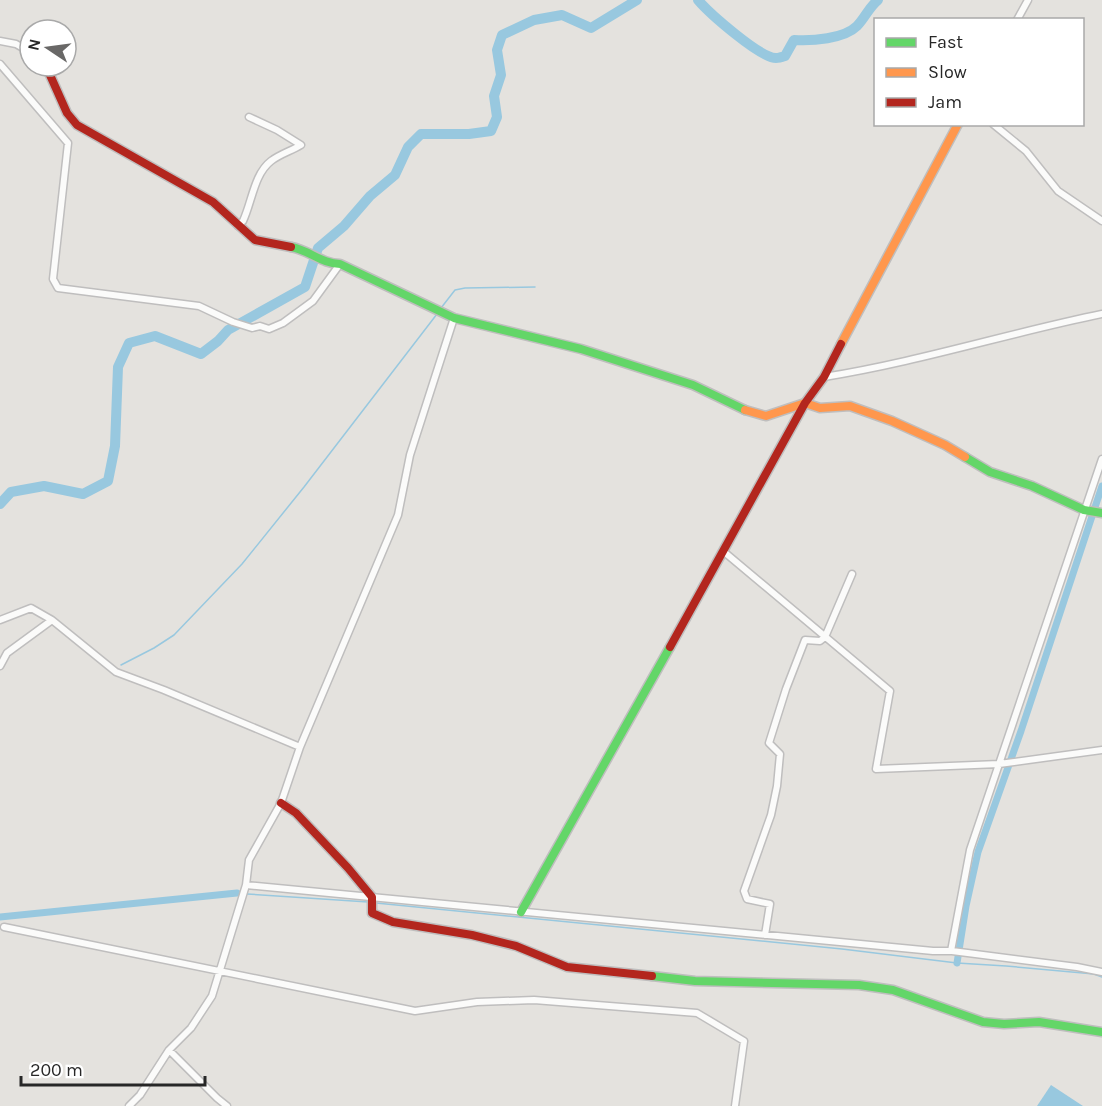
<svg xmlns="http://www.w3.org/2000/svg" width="1102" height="1106" font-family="Karla,sans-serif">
	<rect width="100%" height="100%" fill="#e4e2de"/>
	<!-- water -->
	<path fill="#98c8df" d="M1051,1085L1083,1106H1037Z"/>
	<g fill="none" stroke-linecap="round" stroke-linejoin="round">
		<!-- stream -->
		<path stroke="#98c8df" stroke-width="1.5" d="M441,308L455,290L465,288L535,287
			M121,665L154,648L174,635L242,564L304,487L437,314
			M247,894L368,902
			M376,903L842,949L957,963L1006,966L1094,974L1102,977"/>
		<!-- canal -->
		<path stroke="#98c8df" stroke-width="7" d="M0,917L237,893
			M957,963L966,906L978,852L1021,731L1102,486"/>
		<!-- river -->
		<path stroke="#98c8df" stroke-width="10" d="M698,0C709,13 760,58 776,58C779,58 782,57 785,56L794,40C812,41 844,39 857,26C865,18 869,7 878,0
			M0,504L11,492L44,486L83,494L108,481L115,446L118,367L129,343L155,336L201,354L218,341L228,330L305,287L318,248L344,226L370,196L395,175L408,147L421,134H469L491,131L497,117L494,96L501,75L497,50L502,35L534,20L562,15L591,28L637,0"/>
		<defs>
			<path id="street" d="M1017,20L1028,0
				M0,41L16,44L30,52
				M0,64L68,143L53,279L58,288L199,306L233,322L252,328L260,326L269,329L283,323L313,301L340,264
				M993,124L1026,151L1058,191L1102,221
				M238,226L243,221C252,202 254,174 271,161C280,154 291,151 301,145L277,130L249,117
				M824,377C918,362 1009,333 1102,314
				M723,551L890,691L876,769L999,764L1102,750
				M0,620L31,608L52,620
				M0,666L7,653L52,620L116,672L164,690L300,747
				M246,885L933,951H952L1077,967L1102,972
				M4,927L415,1011L477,1002L534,1000L697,1013L744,1041L735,1106
				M765,935L770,904L747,899L744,891L771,815L777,786L780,754L769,743L786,689L805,640L820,641L825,637L852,574
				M951,951L970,850L1102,459
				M169,1050L217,1098L227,1106
				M129,1106L140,1095L169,1050L191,1028L212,996L246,885L249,860L281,803L300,747L398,515L410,455L454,318"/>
			<path id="fast" d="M291,247C309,250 322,264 340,264L454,318L581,349L693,385L745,410
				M965,457L990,472L1032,486L1084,510L1102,513
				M521,912L670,647
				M652,976L695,981L859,985L893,990L983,1022L1004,1024L1039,1022L1102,1032"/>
			<path id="slow" d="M841,344L958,124
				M745,410L766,416L805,403L820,408L850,406L892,421L945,445L965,457"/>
			<path id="jam" d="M46,66L67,113L77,125L213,202L255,240L291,247
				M670,647L805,403L824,377L841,344
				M281,803L296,813L348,868L372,897V913L393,922L472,935L516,946L567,967L652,976"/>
		</defs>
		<!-- street casing -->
		<use href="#street" stroke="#bfbebe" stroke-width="9"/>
		<!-- fast casing -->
		<use href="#fast" stroke="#bfbebe" stroke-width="11"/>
		<!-- slow casing -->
		<use href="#slow" stroke="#bfbebe" stroke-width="11"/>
		<!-- jam casing -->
		<use href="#jam" stroke="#bfbebe" stroke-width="11"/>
		<!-- street -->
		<use href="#street" stroke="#fbfbfa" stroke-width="6"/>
		<!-- fast -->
		<use href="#fast" stroke="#63d668" stroke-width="8"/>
		<!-- slow -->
		<use href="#slow" stroke="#ff974d" stroke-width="8"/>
		<!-- jam -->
		<use href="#jam" stroke="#b3261e" stroke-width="8"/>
	</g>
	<!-- legend -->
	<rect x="874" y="18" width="210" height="108" fill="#ffffff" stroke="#a9a9a9" stroke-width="1.5"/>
	<rect x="886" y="38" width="30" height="9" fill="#63d668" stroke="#a9a9a9" stroke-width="1.5"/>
	<text x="928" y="48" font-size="18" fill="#272727">Fast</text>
	<rect x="886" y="68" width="30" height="9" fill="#ff974d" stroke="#a9a9a9" stroke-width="1.5"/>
	<text x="928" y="78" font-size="18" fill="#272727">Slow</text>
	<rect x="886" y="98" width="30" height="9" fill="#b3261e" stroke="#a9a9a9" stroke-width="1.5"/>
	<text x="928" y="108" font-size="18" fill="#272727">Jam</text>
	<!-- north arrow -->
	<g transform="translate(48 48) rotate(283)"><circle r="28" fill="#ffffff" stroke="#a9a9a9" stroke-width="1.5"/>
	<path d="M0-4.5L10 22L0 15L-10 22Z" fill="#696867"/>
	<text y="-9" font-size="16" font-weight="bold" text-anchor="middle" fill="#272727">N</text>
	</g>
	<!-- scale -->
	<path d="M21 1076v9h184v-9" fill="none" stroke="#272727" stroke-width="3"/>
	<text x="30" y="1076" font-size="18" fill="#272727" stroke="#ffffff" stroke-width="4.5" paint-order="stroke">200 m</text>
</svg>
